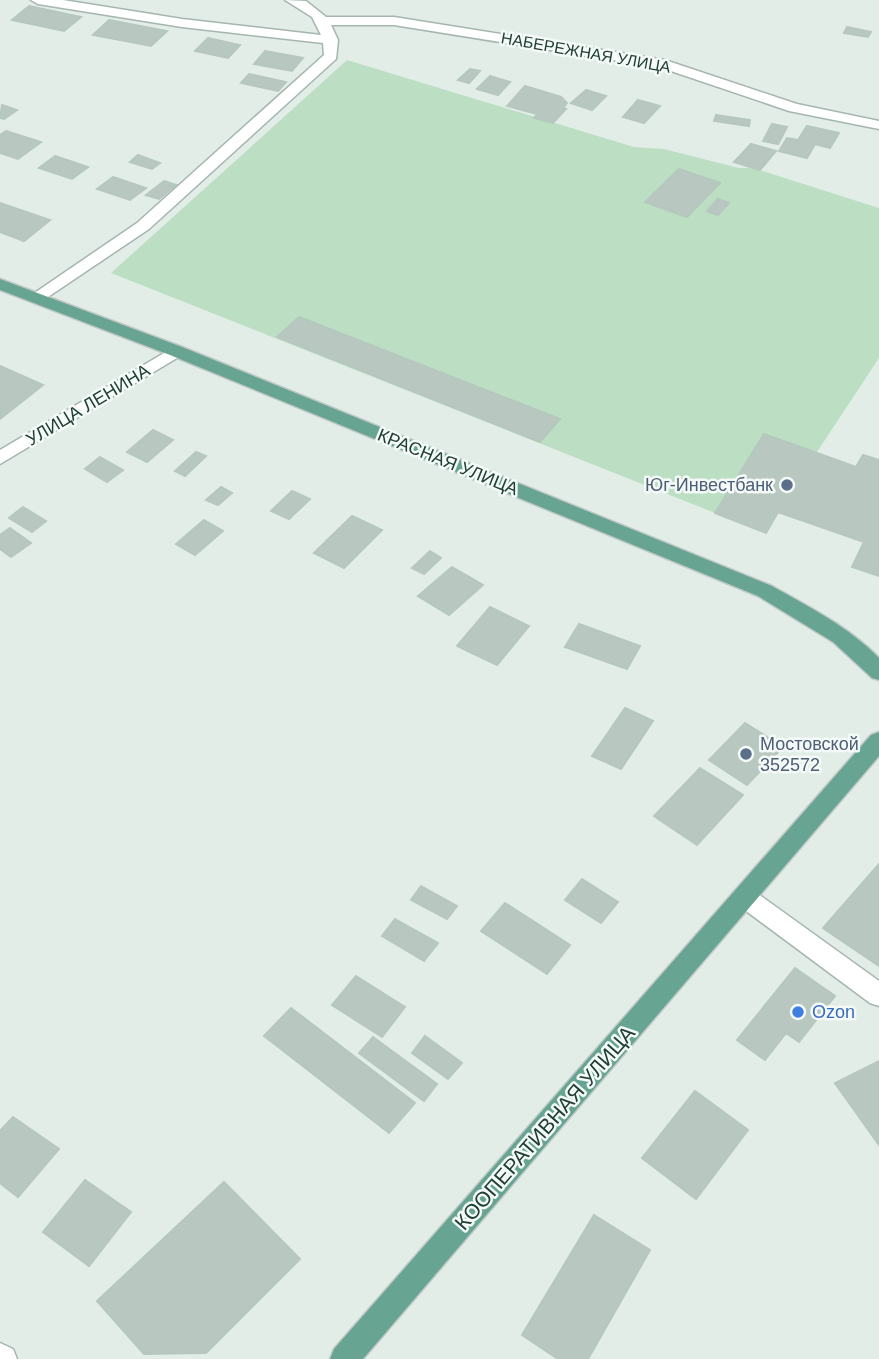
<svg xmlns="http://www.w3.org/2000/svg" width="879" height="1359" font-family="Arial,sans-serif">
	<rect width="100%" height="100%" fill="#e3ede8"/>
	<!-- green -->
	<path fill="#bcdfc4" d="M347,60L634,147L664,149L739,168H753L879,208V358L817,452L764,434L715,513L111,273Z"/>
	<!-- building -->
	<path fill="#b8c8c1" stroke="#b5c7bf" stroke-width="2" d="M29,6L81,17L64,31L12,20Z
		M109,20L167,31L151,46L93,35Z
		M847,27L871,32L868,37L844,33Z
		M208,38L240,45L228,58L195,51Z
		M265,51L303,58L292,71L254,64Z
		M470,69L480,71L469,83L458,80Z
		M249,74L286,82L278,91L241,83Z
		M490,76L510,82L498,95L477,89Z
		M525,86L561,97L567,103L563,108L566,109L553,123L534,118L537,114L507,106Z
		M586,90L606,96L592,110L571,103Z
		M638,100L660,106L644,123L623,117Z
		M2,105L17,110L4,119L0,118Z
		M716,115L750,120L749,126L714,121Z
		M772,124L787,127L778,144L763,141Z
		M807,126L839,133L830,148L815,144L807,158L779,151L787,138L798,140Z
		M6,131L41,142L18,159L0,153V135Z
		M751,144L776,151L760,170L734,162Z
		M138,155L160,163L152,169L130,162Z
		M55,156L88,167L72,179L39,168Z
		M679,169L720,183L687,217L645,202Z
		M113,177L146,188L130,200L97,189Z
		M164,181L176,185L159,199L146,195Z
		M718,199L729,203L718,215L707,211Z
		M0,203L50,220L24,241L0,232Z
		M299,317L560,419L540,442L277,337Z
		M0,366L43,385L0,419Z
		M153,430L173,440L147,462L127,452Z
		M764,434L856,467L863,455L879,460V576L852,567L864,542L778,512L766,533L715,513Z
		M196,452L206,456L185,476L175,471Z
		M100,457L123,470L107,482L85,469Z
		M221,487L232,493L218,505L206,500Z
		M292,491L310,499L289,519L271,511Z
		M23,507L46,521L32,532L9,518Z
		M352,516L382,530L344,568L314,553Z
		M204,520L223,531L195,555L176,544Z
		M10,528L31,543L11,557L0,549V535Z
		M430,551L441,558L424,574L412,568Z
		M452,567L483,585L449,615L418,596Z
		M490,607L529,626L497,665L457,646Z
		M579,624L640,646L627,669L565,647Z
		M625,708L653,721L621,769L592,756Z
		M745,723L783,747L747,785L709,760Z
		M700,768L743,795L697,845L654,816Z
		M879,864V966L823,928Z
		M582,879L618,902L601,923L565,900Z
		M421,886L457,906L447,919L411,900Z
		M505,903L570,945L547,974L481,931Z
		M395,919L438,943L424,961L382,936Z
		M795,968L835,996L799,1042L786,1033L765,1060L737,1040Z
		M356,976L405,1007L382,1037L332,1005Z
		M291,1008L415,1103L389,1133L264,1036Z
		M425,1036L462,1063L448,1079L412,1053Z
		M373,1037L437,1084L424,1101L359,1053Z
		M879,1061V1145L835,1083Z
		M695,1091L748,1130L696,1199L642,1158Z
		M13,1117L59,1149L18,1197L0,1183V1131Z
		M85,1180L131,1212L89,1266L43,1232Z
		M224,1182L300,1259L206,1353L144,1354L97,1301Z
		M594,1215L650,1250L588,1359H558L522,1335Z"/>
	<g fill="none" stroke-linecap="round" stroke-linejoin="round">
		<defs>
			<path id="minor" d="M31,0H63L182,19L321,35L312,17L285,0L306,1L326,17H394L665,60L797,104L879,121V129L789,111L662,68L394,25H331L338,40L336,59L149,229L39,303L31,298L33,294L137,223L324,55L323,43L182,27L38,4Z
				M176,346L185,351L182,355L0,464V450Z
				M746,888L754,891L879,981V1006L870,1003L738,905L734,898L738,891Z
				M0,1343L13,1349L17,1359H0Z"/>
			<path id="major" d="M0,279L182,347L772,586C809,607 849,627 879,658V680L872,678L833,642L758,596L170,355L0,290Z
				M879,732V756L363,1359H330L334,1349L871,735Z"/>
		</defs>
		<!-- minor casing -->
		<use href="#minor" stroke="#a5b5af" stroke-width="3"/>
		<!-- major casing -->
		<use href="#major" stroke="#c1c9c7" stroke-width="3"/>
		<!-- minor -->
		<use href="#minor" fill="#fff" fill-rule="evenodd"/>
		<!-- major -->
		<use href="#major" fill="#67a492" fill-rule="evenodd"/>
	</g>
	<!-- markers -->
	<g fill="#5c6f8a" stroke="#f4faf7" stroke-width="2.5">
		<circle cx="787" cy="485" r="7"/>
		<circle cx="746" cy="754" r="7"/>
	</g>
	<circle fill="#3f7fe0" stroke="#f4faf7" stroke-width="2.5" cx="798" cy="1012" r="7"/>
	<g text-anchor="middle" stroke-width="5" stroke-linejoin="round" paint-order="stroke">
		<!-- far-street labels -->
		<g font-size="16" fill="#223f37" stroke="#f4faf7">
			<text transform="translate(586 52) rotate(10)" y="6">НАБЕРЕЖНАЯ УЛИЦА</text>
		</g>
		<!-- street labels -->
		<g font-size="18" fill="#223f37" stroke="#f4faf7">
			<text transform="translate(88 405) rotate(-31)" y="6">УЛИЦА ЛЕНИНА</text>
			<text transform="translate(448 462) rotate(22)" y="6">КРАСНАЯ УЛИЦА</text>
		</g>
		<!-- service labels -->
		<g font-size="18" fill="#4e5e75" stroke="#f4faf7" text-anchor="end">
			<text x="773" y="491">Юг-Инвестбанк</text>
			<text x="760" y="750" text-anchor="start">Мостовской<tspan x="760" dy="21">352572</tspan></text>
		</g>
		<!-- shop labels -->
		<g font-size="18" fill="#366cbe" stroke="#f4faf7" text-anchor="start">
			<text x="812" y="1018">Ozon</text>
		</g>
		<!-- near-street labels -->
		<g font-size="21" fill="#223f37" stroke="#f4faf7">
			<text transform="translate(545 1128) rotate(-49)" y="7">КООПЕРАТИВНАЯ УЛИЦА</text>
		</g>
	</g>
</svg>
